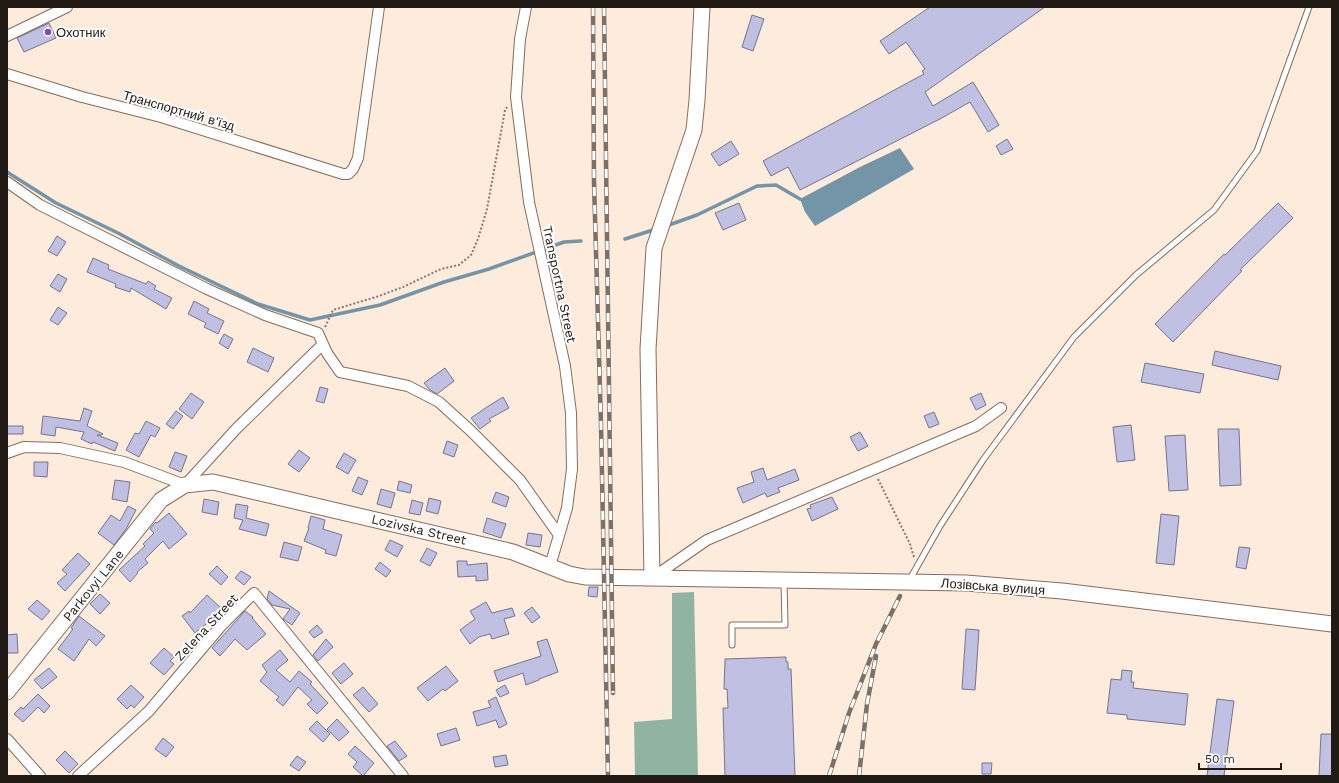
<svg xmlns="http://www.w3.org/2000/svg" width="1339" height="783" font-family="'Work Sans',sans-serif">
	<rect width="100%" height="100%" fill="#fdebdc"/>
	<!-- forest -->
	<path fill="#8fb4a2" d="M694,592L698,776H635L634,722L672,719V593Z"/>
	<!-- water -->
	<path fill="#7395a7" d="M900,148L914,169L815,226L805,212L800,199L860,167Z"/>
	<g fill="none" stroke-linecap="round" stroke-linejoin="round">
		<!-- stream -->
		<path stroke="#7395a7" stroke-width="3.5" d="M7,172L56,203L118,233L179,266L258,304L310,320L380,305L444,282L489,269L564,242L581,241
			M666,226L697,215L757,186L776,185L800,199
			M625,239L656,229"/>
	</g>
	<!-- building -->
	<path fill="#bfc0e2" stroke="#75758c" d="M930,7H1045L925,92L933,106L973,82L999,125L988,132L970,102L940,119L800,190L788,167L771,176L763,161L924,74L922,71L925,69L906,42L889,54L880,41Z
		M752,15L764,19L753,51L742,47Z
		M49,23L56,38L24,52L17,38Z
		M1007,139L1013,149L1001,155L996,146Z
		M731,141L739,154L719,166L711,154Z
		M739,203L746,220L723,230L715,213Z
		M1278,203L1293,218L1240,270L1242,271L1173,342L1155,324L1224,254L1225,255Z
		M57,236L66,242L57,256L48,251Z
		M93,258L109,265L108,269L146,284L148,281L156,286L154,289L172,298L166,309L131,288L130,292L115,287L116,284L87,272Z
		M58,274L67,279L60,292L50,286Z
		M194,301L209,309L207,313L224,321L218,334L204,327L206,323L188,314Z
		M58,307L67,313L58,325L50,320Z
		M224,334L233,339L228,349L219,343Z
		M253,348L274,358L268,372L247,362Z
		M1215,351L1281,366L1278,380L1212,365Z
		M1145,363L1204,374L1200,393L1141,382Z
		M445,368L454,381L437,394L429,389L424,383Z
		M320,387L328,389L324,403L316,401Z
		M191,393L204,402L192,419L179,409Z
		M981,393L986,405L976,410L970,398Z
		M503,397L509,408L489,419L491,421L480,429L471,418L487,407Z
		M84,408L92,411L87,426L103,434L102,435H97L118,443L115,451L93,442L92,444L81,439L84,432L56,427L55,436L41,434L43,416L80,421Z
		M176,411L183,416L173,429L166,424Z
		M934,412L939,424L929,428L924,416Z
		M146,421L160,428L155,437L151,435L139,457L126,450L135,433L139,434Z
		M1131,425L1135,460L1117,462L1113,427Z
		M7,426H23V434H7Z
		M1218,429H1239L1241,485L1220,486Z
		M860,432L868,446L858,451L850,437Z
		M1185,435L1188,490L1169,491L1165,436Z
		M447,441L458,445L454,457L443,453Z
		M299,450L310,458L299,472L288,464Z
		M175,452L187,456L181,472L169,467Z
		M344,453L356,460L348,474L336,467Z
		M34,462H48L47,477L34,476Z
		M763,468L767,480L795,469L799,480L778,488L780,492L767,497L765,493L743,503L737,488L754,482L751,472Z
		M358,477L368,481L362,495L352,491Z
		M115,480L130,482L127,502L112,499Z
		M399,481L412,485L410,493L397,490Z
		M381,489L395,493L391,508L377,504Z
		M496,492L509,497L506,507L492,502Z
		M832,497L838,509L812,521L807,509L811,508L810,505Z
		M429,498L441,501L438,514L426,511Z
		M204,499L219,502L217,515L202,512Z
		M412,500L423,503L420,515L409,513Z
		M236,504L248,506L246,518L269,524L266,536L239,529L243,520L234,518Z
		M128,506L136,510L126,529L114,545L98,533L111,515L120,521Z
		M169,513L187,534L169,549L163,541L145,559L148,563L137,572L138,573L130,582L119,570L145,546L143,544L154,533L150,529L154,524L156,522L157,523Z
		M1161,514L1179,516L1174,565L1156,563Z
		M311,516L325,520L323,529L342,535L336,556L325,553L326,550L304,541L309,528H308Z
		M487,518L506,524L501,538L483,532Z
		M528,533L542,535L540,547L526,545Z
		M390,540L403,546L397,557L385,550Z
		M284,542L302,547L298,561L280,557Z
		M1239,547L1250,548L1246,569L1236,567Z
		M427,548L437,553L430,566L420,561Z
		M78,553L90,564L65,591L57,583L67,574L62,570Z
		M457,561H467V565L487,563L488,580L476,581V576L458,577Z
		M380,562L391,571L386,577L375,569Z
		M217,566L228,577L221,585L209,574Z
		M241,571L251,577L244,585L235,578Z
		M589,587H598L597,597L588,596Z
		M269,591L300,613L292,625L283,619L290,609L272,605L267,599Z
		M100,594L110,603L100,614L90,604Z
		M207,595L222,609L219,612L220,613L195,633L182,616L189,611L190,613Z
		M37,600L50,611L42,620L28,609Z
		M486,602L492,613L512,608L515,616L504,619L509,634L492,639L490,634L479,637L470,644L460,630L475,619L470,611Z
		M532,607L540,617L532,623L524,613Z
		M245,611L253,617L252,618L266,634L247,650L235,639L220,656L212,648Z
		M79,616L105,636L96,646L89,639L74,661L58,649L73,629L71,628Z
		M317,625L323,632L314,638L309,632Z
		M966,629L979,630L975,690L962,689Z
		M17,634L18,653H7V635Z
		M326,639L333,647L318,661L313,655Z
		M547,639L558,672L539,679V680L526,685L523,673L498,682L494,671L541,656L537,642Z
		M164,648L174,657L170,661L174,664L164,675L150,663Z
		M280,650L288,660L276,670L290,682L299,671L312,682L310,684L328,703L317,714L307,704L312,700L298,687L283,706L276,700L279,697L260,681L267,672L262,665Z
		M786,657V662H788V669H791L795,776H725L723,708H728L727,689H724L725,659Z
		M344,663L353,674L341,684L332,673Z
		M446,666L458,681L445,691L443,689L428,701L417,688Z
		M49,668L57,677L42,689L34,680Z
		M1122,670L1132,671L1131,682H1134L1133,688L1188,694L1185,725L1127,719V715L1107,713L1111,679L1121,680Z
		M131,685L144,697L134,708L131,705L127,709L117,699Z
		M505,685L509,693L500,697L496,690Z
		M363,687L378,704L369,712L353,695Z
		M38,694L50,706L44,713L38,707L23,722L14,714L21,707L23,709Z
		M496,697L507,724L499,728L496,720L477,726L473,712L491,707L488,701Z
		M1217,699L1234,701L1224,776H1207Z
		M337,719L349,732L339,741L327,729Z
		M317,721L330,734L323,742L309,729Z
		M456,728L460,740L441,746L437,734Z
		M1321,734H1332V776H1319Z
		M163,738L174,747L166,757L155,749Z
		M395,741L407,756L399,761L387,746Z
		M355,746L374,763L363,776L353,767L357,762L348,754Z
		M65,751L78,764L69,773L56,760Z
		M506,755L508,765L495,767L493,757Z
		M297,756L306,762L299,771L290,765Z
		M982,763H992L991,774H982Z"/>
	<g fill="none" stroke-linecap="round" stroke-linejoin="round">
		<defs>
			<path id="lane" d="M910,579L940,526L983,460L1074,337L1136,275L1214,210L1257,151L1309,7
				M732,645V625H785L784,581"/>
			<path id="street" d="M526,7L520,39L516,97L529,202L565,366L571,413L572,469L567,508L550,566
				M7,36L67,7
				M7,74L82,97L161,117L343,174H348L353,169L358,158L379,7
				M7,182L40,205L207,289L265,315L318,333L327,353L340,372L408,386L439,402L471,431L520,480L559,535
				M7,453L24,447L60,448L124,462L185,485L237,428L323,344
				M652,578L707,540L976,426L1001,408
				M7,739L40,776
				M78,776L149,711L221,626L254,593L403,776"/>
			<path id="secondary" d="M652,578L648,349L654,248L694,130L697,100L702,7
				M7,692L161,500L185,485L213,482L513,552L569,574L585,577L966,583L1062,591L1332,624"/>
		</defs>
		<!-- lane casing -->
		<use href="#lane" stroke="#826e5f" stroke-width="7"/>
		<!-- street casing -->
		<use href="#street" stroke="#826e5f" stroke-width="12"/>
		<!-- secondary casing -->
		<use href="#secondary" stroke="#826e5f" stroke-width="17"/>
		<!-- path -->
		<path stroke="#85796f" stroke-width="2" stroke-dasharray="2 2" stroke-linecap="butt" d="M325,327L333,310L379,296L403,287L441,269L459,265L471,255L478,239L487,209L505,110L507,107
			M878,479L910,544L914,557"/>
		<!-- lane -->
		<use href="#lane" stroke="#fff" stroke-width="5"/>
		<!-- street -->
		<use href="#street" stroke="#fff" stroke-width="10"/>
		<!-- secondary -->
		<use href="#secondary" stroke="#fff" stroke-width="15"/>
		<defs>
			<path id="rail" d="M593,7L594,182L601,425L608,776
				M604,7L613,693
				M829,776L849,713L876,644L900,596
				M859,776L867,704L876,656"/>
		</defs>
		<!-- rail casing -->
		<use href="#rail" stroke="#7c7067" stroke-width="4.5"/>
		<!-- rail -->
		<use href="#rail" stroke="#fff" stroke-width="3" stroke-dasharray="9" stroke-linecap="butt"/>
	</g>
	<!-- markers -->
	<circle fill="#8943b6" stroke="#fff" stroke-width="1.5" cx="48" cy="32" r="4"/>
	<g text-anchor="middle" stroke-width="4" stroke-linejoin="round" paint-order="stroke">
		<!-- poi labels -->
		<g font-size="13" fill="#221a14" stroke="#fff" text-anchor="start">
			<text x="56" y="37">Охотник</text>
		</g>
		<!-- street labels -->
		<g font-size="13" fill="#221a14" stroke="#fff">
			<text transform="translate(179 110) rotate(16)" y="5">Транспортний в'їзд</text>
			<text transform="translate(560 284) rotate(78)" y="5">Transportna Street</text>
			<text transform="translate(419 529) rotate(13)" y="5">Lozivska Street</text>
			<text transform="translate(93 585) rotate(-51)" y="5">Parkovyi Lane</text>
			<text transform="translate(993 586) rotate(4)" y="5">Лозівська вулиця</text>
			<text transform="translate(206 627) rotate(-47)" y="5">Zelena Street</text>
		</g>
	</g>
	<!-- border -->
	<rect width="1339" height="783" fill="none" stroke="#221a14" stroke-width="16"/>
	<!-- scale -->
	<path d="M1199 763v6h82v-6" fill="none" stroke="#221a14" stroke-width="2"/>
	<text x="1205" y="763" font-size="12" fill="#221a14" stroke="#ffffff" stroke-width="3" paint-order="stroke">50 m</text>
</svg>
